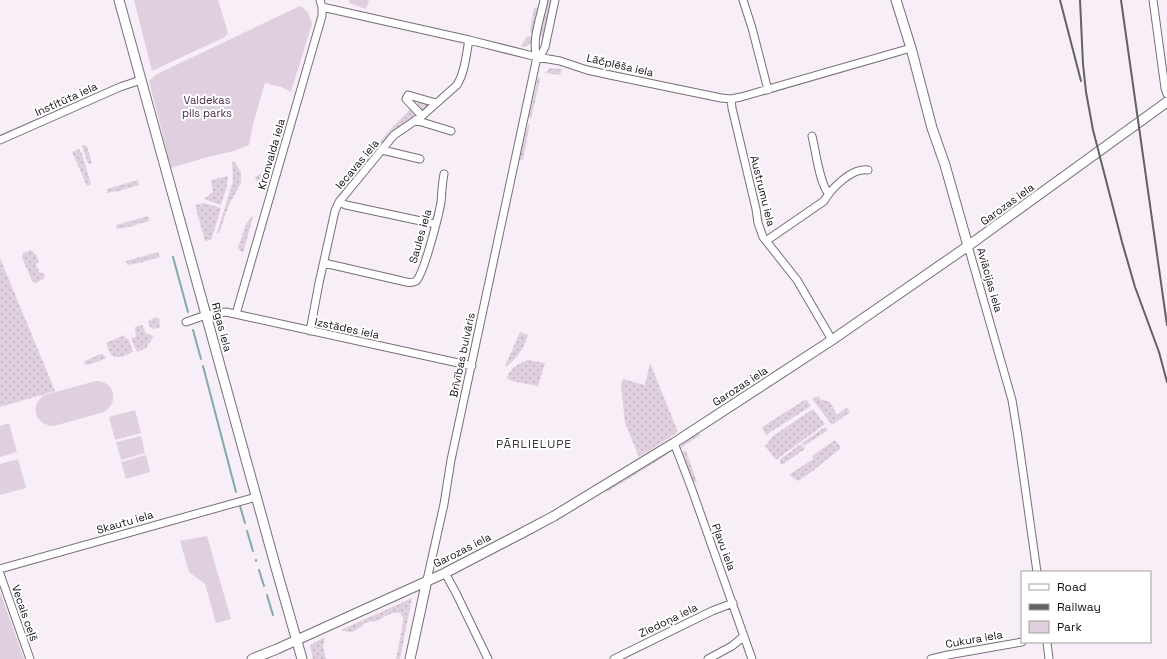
<svg xmlns="http://www.w3.org/2000/svg" width="1167" height="659" font-family="'Space Grotesk',sans-serif">
	<defs>
		<pattern id="grass-dots" width="8" height="8" patternUnits="userSpaceOnUse"><rect width="8" height="8" fill="#dfcfdf"/><path d="M2 2h.1M6 6h.1" fill="none" stroke="#beb1be" stroke-width="1.8" stroke-linecap="round"/></pattern>
	</defs>
	<rect width="100%" height="100%" fill="#f8eef8"/>
	<!-- grass -->
	<path fill="url(#grass-dots)" d="M547,0H552L543,43L542,41V37L539,35Z
		M540,7L534,34L531,33L530,30L534,8Z
		M528,36L533,37C532,44 528,47 521,47L522,44Z
		M550,68L562,69L560,75L545,73Z
		M538,77L540,79L531,119L530,118L529,116Z
		M419,102L428,104L429,106L422,112L416,105Z
		M411,108L415,113L416,116L338,199H335L387,133Z
		M530,123L523,160H518L528,125Z
		M84,145L87,146L92,163L88,164L82,146Z
		M79,149L82,154L91,184L87,186L72,152Z
		M232,162H235L241,173V183L228,207L219,233H217L233,181Z
		M259,173L266,178L264,185L257,183L255,177L259,175Z
		M228,176L227,186L221,205L204,199L213,192L211,180Z
		M138,180L139,185L119,191L107,193V189Z
		M204,203L221,208L211,240L205,241L195,205Z
		M148,216L149,221L129,227L117,229L116,225Z
		M252,216L253,217L243,253L238,248L246,224Z
		M31,250L36,255L39,262L36,264L39,272C43,273 45,274 45,278L36,283L32,281L22,257L23,253Z
		M158,252L160,257L139,263L127,265L126,261Z
		M0,258L55,391L0,407Z
		M156,317L159,319L160,327L159,328L153,329L150,327L148,321Z
		M142,325L146,333L153,336V337L146,348L137,352L131,338L136,337L135,327Z
		M520,332L528,335C523,350 518,357 506,367L505,366Z
		M124,335L126,339L128,338L133,352L122,357H114L111,355L106,343Z
		M100,354L104,355L106,358L105,359L87,365L84,364L85,361Z
		M528,360L545,363L538,386L512,381L507,378C509,369 519,363 528,360Z
		M650,363L678,432L639,457L625,423L621,385L623,379L645,385Z
		M819,396L820,399L830,402L837,415L847,407L850,412L832,425L812,399Z
		M806,399L811,406L769,433L766,436L762,427Z
		M813,409L825,424L776,460L765,446L773,436Z
		M825,427L828,430L804,446L802,443Z
		M697,433L700,435L685,445L681,449L680,447L683,442Z
		M835,440L840,446V449L810,473L798,481L789,475L813,459L812,456Z
		M801,444L805,449L782,465L779,460Z
		M685,450L686,451L697,482H693L682,453Z
		M666,453L667,455L607,492L606,490Z
		M412,598L400,659H396L403,623V618L400,613C390,611 384,618 376,621C372,622 368,621 364,624C360,627 356,631 351,632C348,632 344,631 341,630Z
		M323,638L325,639L323,647L326,659H313L310,645Z"/>
	<!-- park -->
	<path fill="#dfcfdf" d="M134,0H218L228,33L225,37L152,71Z
		M349,0H369L366,9L349,3Z
		M300,6L308,12L312,24L291,92L281,87L265,83L253,124L249,145L234,151L204,158L171,168L149,81L157,74Z
		M96,381C114,381 120,402 104,412L54,426C35,426 29,406 44,395Z
		M135,410L141,433L115,440L109,417Z
		M9,423L17,452L0,457V426Z
		M141,436L145,453L121,460L116,442Z
		M146,455L150,472L126,479L121,462Z
		M18,459L26,488L0,495V464Z
		M207,536L231,619L216,623L205,584L189,572L180,541Z
		M0,592L24,659H0Z"/>
	<g fill="none" stroke-linecap="round" stroke-linejoin="round">
		<!-- stream -->
		<path stroke="#82aaac" stroke-width="2" d="M173,257L188,312
			M193,330L201,359
			M203,366L236,492
			M240,506L245,523
			M247,531L253,551
			M256,560V561
			M259,570L264,586
			M267,595L273,615"/>
		<defs>
			<path id="minor" d="M743,0L752,28L768,90
				M1153,0L1165,88L1167,94
				M322,7L469,40L537,57L560,61L587,70L610,75L721,98L731,99L741,97L911,48
				M537,57L542,53L545,47L555,0
				M731,99L732,108L756,209L758,223L763,237L797,280L832,340
				M422,116L406,99L408,95L436,103
				M415,120L451,131
				M812,136C816,152 819,181 828,193
				M0,140L120,87L141,80
				M382,150L420,159
				M339,202L346,205L435,224
				M766,241L824,201C831,189 852,167 868,170
				M968,246L1012,400L1018,437L1037,572
				M324,263L402,281C406,282 412,284 416,281C424,274 439,214 441,202C442,193 442,183 444,174
				M236,314L322,16V7L320,0
				M186,322L206,315L226,312L472,366
				M310,331L319,283L335,211L339,202L394,135L422,116L457,85C465,72 466,55 469,40
				M674,443L691,487L752,659
				M0,569L256,497
				M445,573L456,593L488,659
				M0,574L30,659
				M427,580L444,504L451,460L537,57C531,42 541,16 544,0
				M1047,642L1049,659
				M614,659L712,611L733,603
				M708,659L732,646L744,636
				M931,659L948,655L1022,642"/>
			<path id="major" d="M119,0L274,561L302,659
				M896,0L911,48L932,128L945,165L968,246
				M252,659L277,649L445,573L522,533L554,516L674,443L832,340L968,246L1167,102
				M410,659L427,580"/>
		</defs>
		<!-- minor casing -->
		<use href="#minor" stroke="#776e77" stroke-width="9"/>
		<!-- major casing -->
		<use href="#major" stroke="#776e77" stroke-width="11"/>
		<!-- minor -->
		<use href="#minor" stroke="#fff" stroke-width="7"/>
		<!-- major -->
		<use href="#major" stroke="#fff" stroke-width="9"/>
		<!-- rail -->
		<path stroke="#656065" stroke-width="2" d="M1060,0L1081,81
			M1080,0L1083,64L1086,92L1093,130L1122,242L1135,287L1159,352L1167,382
			M1121,0L1167,325"/>
	</g>
	<g text-anchor="middle" stroke-width="4" stroke-linejoin="round" paint-order="stroke">
		<!-- street labels -->
		<g font-size="11" fill="#120f12" stroke="#fff">
			<text transform="translate(620 65) rotate(13)" y="4">Lāčplēša iela</text>
			<text transform="translate(66 99) rotate(-24)" y="4">Institūta iela</text>
			<text transform="translate(271 154) rotate(-74)" y="4">Kronvalda iela</text>
			<text transform="translate(357 164) rotate(-50)" y="4">Iecavas iela</text>
			<text transform="translate(763 191) rotate(76)" y="4">Austrumu iela</text>
			<text transform="translate(1007 204) rotate(-36)" y="4">Garozas iela</text>
			<text transform="translate(420 236) rotate(-74)" y="4">Saules iela</text>
			<text transform="translate(990 280) rotate(74)" y="4">Aviācijas iela</text>
			<text transform="translate(222 327) rotate(75)" y="4">Rīgas iela</text>
			<text transform="translate(347 328) rotate(12)" y="4">Izstādes iela</text>
			<text transform="translate(462 355) rotate(-78)" y="4">Brīvības bulvāris</text>
			<text transform="translate(740 386) rotate(-33)" y="4">Garozas iela</text>
			<text transform="translate(125 522) rotate(-16)" y="4">Skautu iela</text>
			<text transform="translate(724 547) rotate(70)" y="4">Pļavu iela</text>
			<text transform="translate(462 550) rotate(-27)" y="4">Garozas iela</text>
			<text transform="translate(25 613) rotate(71)" y="4">Vecais ceļš</text>
			<text transform="translate(668 620) rotate(-26)" y="4">Ziedoņa iela</text>
			<text transform="translate(974 639) rotate(-10)" y="4">Cukura iela</text>
		</g>
		<!-- park labels -->
		<g font-size="11" fill="#4c2a4d" stroke="#fff">
			<text x="207" y="104">Valdekas<tspan x="207" dy="13">pils parks</tspan></text>
		</g>
		<!-- neighbourhood labels -->
		<g font-size="12" letter-spacing="1" fill="#3e363e" stroke="#fff">
			<text x="534" y="448">PĀRLIELUPE</text>
		</g>
	</g>
	<!-- legend -->
	<rect x="1021" y="571" width="130" height="72" fill="#ffffff" stroke="#a09fa0"/>
	<rect x="1029" y="584" width="20" height="6" fill="#ffffff" stroke="#a09fa0"/>
	<text x="1057" y="591" font-size="12" fill="#120f12">Road</text>
	<rect x="1029" y="604" width="20" height="6" fill="#656065" stroke="#a09fa0"/>
	<text x="1057" y="611" font-size="12" fill="#120f12">Railway</text>
	<rect x="1029" y="621" width="20" height="12" fill="#dfcfdf" stroke="#a09fa0"/>
	<text x="1057" y="631" font-size="12" fill="#120f12">Park</text>
</svg>
